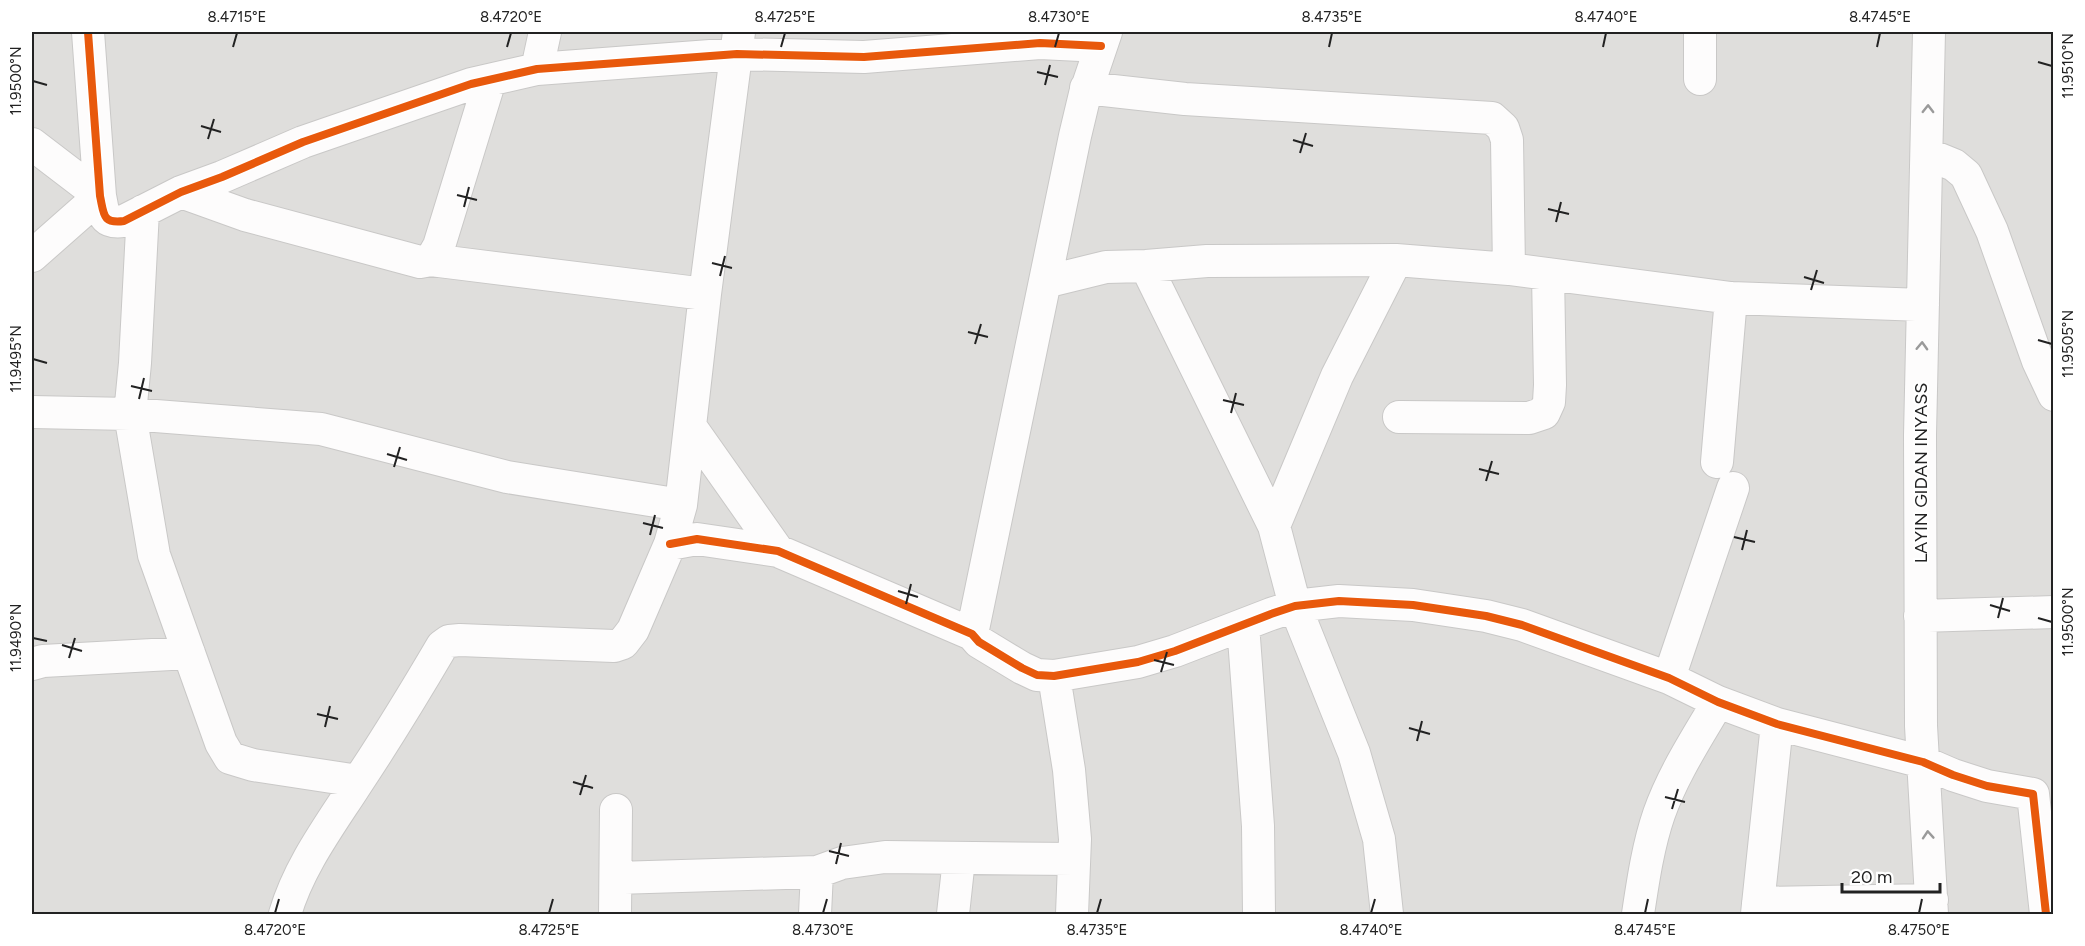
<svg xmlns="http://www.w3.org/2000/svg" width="2085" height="946" font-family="Figtree,sans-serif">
	<rect width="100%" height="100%" fill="#f0eeeb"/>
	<!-- residential -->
	<path fill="#dfdedc" d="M32,32H2053V914H32Z"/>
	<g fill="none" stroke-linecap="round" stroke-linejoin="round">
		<defs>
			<path id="minor" d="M88,32L100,196C104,214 102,224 124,221L181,192L222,177L303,142L471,84L537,69L737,54L864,57L1040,43L1101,46
				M1700,32V79
				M1929,32L1920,435L1921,726L1932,914
				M537,69L545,32
				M1086,88L1185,99L1492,118L1503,128L1507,140L1509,269
				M32,144L100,196L32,256
				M1927,154L1954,165L1966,175L1992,231L2038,361L2054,395
				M181,192L245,215L420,262L431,260L439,246L490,80
				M143,211L135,363L130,414L154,555L221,743L230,758L253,765L358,781
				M431,260L705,294
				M1146,266L1274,526L1295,606L1354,753L1379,839L1387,914
				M1045,282L1106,267L1146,266L1207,261L1396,260L1509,269L1731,298L1923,305
				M32,412L130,414L321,429L507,477L681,505
				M1399,417L1529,418L1544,413L1549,402L1550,385L1548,274
				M690,426L778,551
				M1717,462L1731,298
				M1274,526L1337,376L1396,260
				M670,544L697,539L778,551L972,634L979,642L1022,668L1037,675L1054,676L1138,662L1175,651L1271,614L1295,606L1339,601L1413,605L1486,616L1522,625L1669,678L1718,702L1777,724L1923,762L1953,775L1987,786L2033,794L2046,914
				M1920,616L2054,612
				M1243,625L1258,826L1259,914
				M972,634L1075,136L1085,94L1106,32
				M32,664L43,661L189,653
				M1054,676L1069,770L1075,839L1072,914
				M1669,678L1733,488
				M616,878L817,872L842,863L885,857L1074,859
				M1758,903L1932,900
				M285,914C299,866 330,825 357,783C387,738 415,692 442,646L449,641L460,640L614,646L623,643L633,630L670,544L681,505L705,294L739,32
				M615,914L616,810
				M815,914L817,872
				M953,914L959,859
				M1638,914C1643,881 1648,846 1659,814C1673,774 1697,738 1718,702
				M1757,914L1777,724"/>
		</defs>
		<!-- minor casing -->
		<use href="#minor" stroke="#c9c8c7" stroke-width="34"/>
		<!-- minor -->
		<use href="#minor" stroke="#fdfcfc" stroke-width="32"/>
		<defs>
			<path id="cycleway" d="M88,32L100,196C104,214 102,224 124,221L181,192L222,177L303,142L471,84L537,69L737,54L864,57L1040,43L1101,46
				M670,544L697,539L778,551L972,634L979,642L1022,668L1037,675L1054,676L1138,662L1175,651L1271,614L1295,606L1339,601L1413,605L1486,616L1522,625L1669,678L1718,702L1777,724L1923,762L1953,775L1987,786L2033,794L2046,914"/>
		</defs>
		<!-- cycleway casing -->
		<use href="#cycleway" stroke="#fff" stroke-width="11"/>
		<!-- cycleway -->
		<use href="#cycleway" stroke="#e8590c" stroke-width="8"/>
	</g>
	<!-- one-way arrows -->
	<defs><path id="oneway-chevron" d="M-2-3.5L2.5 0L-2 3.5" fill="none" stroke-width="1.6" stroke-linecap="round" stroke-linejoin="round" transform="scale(1.5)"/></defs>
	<g stroke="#9a9a9a">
		<use href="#oneway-chevron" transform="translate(1928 109) rotate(-89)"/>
		<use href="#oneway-chevron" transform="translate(1922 346) rotate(-88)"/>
		<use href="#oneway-chevron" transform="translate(1928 835) rotate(-94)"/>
	</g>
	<!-- ticks -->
	<path fill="none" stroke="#222" stroke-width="2" d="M233,47L237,33M507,47L511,33M781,47L785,33M1055,47L1059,33M1329,47L1332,33M1603,47L1606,33M1877,47L1880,33M2038,62L2052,66M1037,72L1058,77M33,81L47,85M1045,85L1050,65M201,126L221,132M208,139L214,119M1293,140L1313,146M1300,153L1306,133M457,195L477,200M464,207L469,187M1548,209L1569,214M1556,222L1561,202M712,263L732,268M720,276L725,256M1804,277L1824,283M1811,290L1817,270M968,332L988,337M2038,340L2052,344M975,344L981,324M33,359L47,363M131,386L152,391M139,399L144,378M1223,400L1244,405M1231,413L1236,393M387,454L407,460M394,467L400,447M1479,469L1499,474M1486,481L1492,461M643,523L663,528M650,535L655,515M1734,537L1755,542M1742,550L1747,530M898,591L918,597M906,604L911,584M1990,605L2010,611M1998,618L2003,598M2038,618L2052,622M33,638L47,641M62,645L82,651M69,658L75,638M1154,660L1174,665M1161,672L1167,652M317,714L338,719M325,727L330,706M1409,728L1430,734M1417,741L1422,721M573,782L593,788M580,795L586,775M1665,797L1685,802M1672,809L1678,789M829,851L849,856M836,864L841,843M275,913L279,899M549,913L553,899M823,913L827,899M1097,913L1101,899M1371,913L1375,899M1645,913L1648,899M1919,913L1922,899"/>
	<g text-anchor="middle" stroke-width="4.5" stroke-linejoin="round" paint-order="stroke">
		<!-- street labels -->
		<g font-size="18" fill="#222" stroke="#fff">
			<text transform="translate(1921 473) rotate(-90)" y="6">LAYIN GIDAN INYASS</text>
		</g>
	</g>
	<!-- border -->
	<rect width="2085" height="946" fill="none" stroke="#ffffff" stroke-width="66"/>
	<!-- scale -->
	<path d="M1842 883v9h98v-9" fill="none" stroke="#222222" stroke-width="3"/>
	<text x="1851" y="883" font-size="18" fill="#222222" stroke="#ffffff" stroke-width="4.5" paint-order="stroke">20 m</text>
	<rect x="33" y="33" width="2019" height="880" fill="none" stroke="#222" stroke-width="2"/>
	<g font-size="15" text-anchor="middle" fill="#222">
		<text x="237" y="22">8.4715°E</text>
		<text x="511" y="22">8.4720°E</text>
		<text x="785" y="22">8.4725°E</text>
		<text x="1059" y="22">8.4730°E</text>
		<text x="1332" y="22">8.4735°E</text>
		<text x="1606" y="22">8.4740°E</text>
		<text x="1880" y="22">8.4745°E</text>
		<text transform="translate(2068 66) rotate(-90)" y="5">11.9510°N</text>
		<text transform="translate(16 81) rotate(-90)" y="5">11.9500°N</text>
		<text transform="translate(2068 344) rotate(-90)" y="5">11.9505°N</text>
		<text transform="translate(16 359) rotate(-90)" y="5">11.9495°N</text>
		<text transform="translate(2068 622) rotate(-90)" y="5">11.9500°N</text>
		<text transform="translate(16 638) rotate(-90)" y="5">11.9490°N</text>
		<text x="275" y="935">8.4720°E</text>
		<text x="549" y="935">8.4725°E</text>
		<text x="823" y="935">8.4730°E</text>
		<text x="1097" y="935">8.4735°E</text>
		<text x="1371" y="935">8.4740°E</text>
		<text x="1645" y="935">8.4745°E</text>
		<text x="1919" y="935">8.4750°E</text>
	</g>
</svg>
